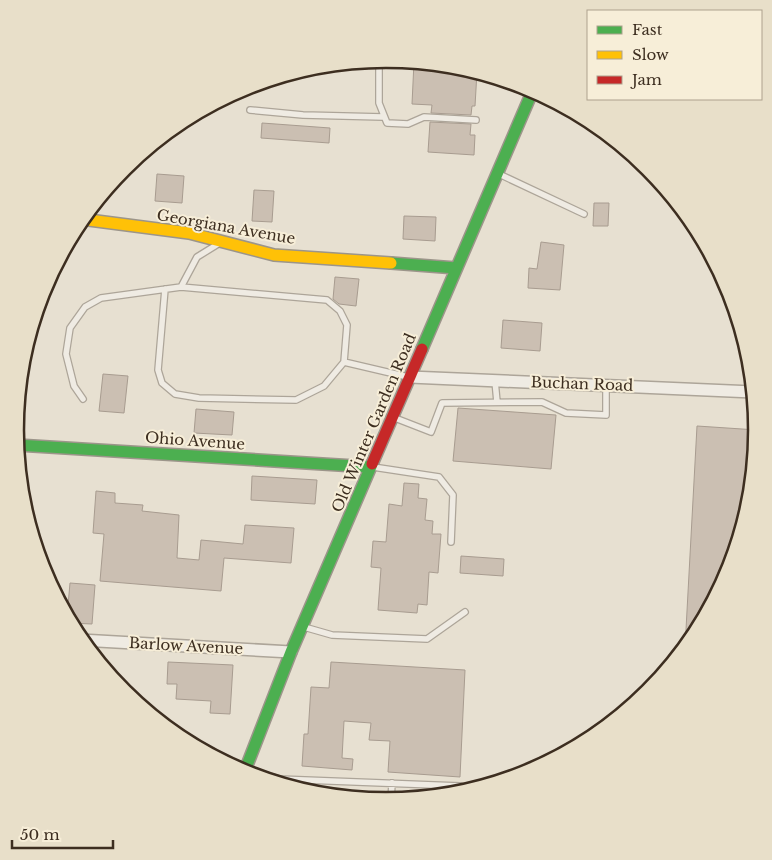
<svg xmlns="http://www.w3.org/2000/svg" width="772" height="860" font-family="'Libre Baskerville',serif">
	<rect width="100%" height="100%" fill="#e7e0d1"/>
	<!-- building -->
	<path fill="#cbbfb2" stroke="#a89c90" d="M414,62L459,66L477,72L475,106H472L471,115L431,113L432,105L412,104Z
		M430,122L471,124L470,135H475L474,155L428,152Z
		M262,123L330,128L329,143L261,138Z
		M157,174L184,176L182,203L155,201Z
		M254,190L274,191L272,222L252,221Z
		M594,203H609L608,226H593Z
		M404,216L436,217L435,241L403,239Z
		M541,242L564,245L560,290L528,288L529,268L537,269Z
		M335,277L359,279L356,306L339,304L333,299Z
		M503,320L542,323L540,351L501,348Z
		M103,374L128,376L124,413L99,411Z
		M458,408L556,415L551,469L453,461Z
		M196,409L234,412L232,435L194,433Z
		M697,426L757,430L750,503L729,572L694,636L685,648Z
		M252,476L317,480L315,504L251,500Z
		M404,483L419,484L418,498L427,499L425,520L433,521L432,534H441L438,573L429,572L427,605L418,604L417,613L378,610L381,568L371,567L373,541L386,542L389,504L402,506Z
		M96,491L115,493V503L143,505L142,511L179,515L177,558L199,560L201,540L243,544L245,525L294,528L291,563L224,558L221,591L100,581L104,534L93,533Z
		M461,556L504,559L503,576L460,573Z
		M70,583L95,585L92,624L70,623L67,617Z
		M168,662L233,665L230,714L210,713L211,701L176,699L177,684H167Z
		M331,662L465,670L460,777L388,772L390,741L369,740L371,723L344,721L342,758L353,759L352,770L302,766L304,734H308L311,687L329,688Z"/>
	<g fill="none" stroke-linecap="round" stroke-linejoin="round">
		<defs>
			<path id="lane" d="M379,60V103L387,123L408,124L424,117L476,120
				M250,110L303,115L383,117
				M499,174L584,214
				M181,287L197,257L218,244
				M344,362L408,377
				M495,381L497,402
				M83,399L74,386L66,354L70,328L85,307L101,298L181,287L327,300L340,311L347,325L344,362L324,386L296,400L199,398L175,394L162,383L158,370L165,289
				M395,418L431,432L442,403L542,402L566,413L606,415V385
				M373,467L439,477L453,495L451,542
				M304,627L332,635L427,639L465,612
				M247,769L279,779L460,786
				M391,801L392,783"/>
			<path id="street" d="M410,377L753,392
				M81,640L291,652"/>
			<path id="fast" d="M391,263L456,268
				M422,349L533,90
				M17,445L371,467
				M244,773L291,652L372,464"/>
			<path id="slow" d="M81,219L189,233L274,255L391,263"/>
			<path id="jam" d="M372,464L422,349"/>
		</defs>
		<!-- lane casing -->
		<use href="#lane" stroke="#ada599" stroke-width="8"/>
		<!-- street casing -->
		<use href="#street" stroke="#ada599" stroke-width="14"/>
		<!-- fast casing -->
		<use href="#fast" stroke="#9c958a" stroke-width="14"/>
		<!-- slow casing -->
		<use href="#slow" stroke="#9c958a" stroke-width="14"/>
		<!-- jam casing -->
		<use href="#jam" stroke="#9c958a" stroke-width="14"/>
		<!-- lane -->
		<use href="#lane" stroke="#efebe3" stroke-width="5.5"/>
		<!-- street -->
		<use href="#street" stroke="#efebe3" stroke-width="11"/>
		<!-- fast -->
		<use href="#fast" stroke="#4caf50" stroke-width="11"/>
		<!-- slow -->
		<use href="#slow" stroke="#ffc107" stroke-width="11"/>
		<!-- jam -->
		<use href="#jam" stroke="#c62828" stroke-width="11"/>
	</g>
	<g text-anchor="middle" stroke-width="4" stroke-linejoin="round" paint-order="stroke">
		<!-- street labels -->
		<g font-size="15" fill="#3d2e20" stroke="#f7eed8">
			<text transform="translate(226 227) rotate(10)" y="5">Georgiana Avenue</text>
			<text transform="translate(582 384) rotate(2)" y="5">Buchan Road</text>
			<text transform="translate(374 423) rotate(-67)" y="5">Old Winter Garden Road</text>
			<text transform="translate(195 441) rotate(4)" y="5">Ohio Avenue</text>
			<text transform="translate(186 646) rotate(3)" y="5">Barlow Avenue</text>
		</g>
	</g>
	<!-- crop -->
	<path d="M0 0H772V860H0ZM24 430a362 362 0 1 1 724 0a362 362 0 1 1-724 0Z" fill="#e8dfc9" fill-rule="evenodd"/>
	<path fill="none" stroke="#3d2e20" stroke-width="2.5" d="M24 430a362 362 0 1 1 724 0a362 362 0 1 1-724 0Z"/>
	<!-- legend -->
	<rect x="587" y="10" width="175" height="90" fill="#f7eed8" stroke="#ada18e"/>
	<rect x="597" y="26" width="25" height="8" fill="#4caf50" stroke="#ada18e"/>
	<text x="632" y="35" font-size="15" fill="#3d2e20">Fast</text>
	<rect x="597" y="51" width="25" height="8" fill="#ffc107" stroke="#ada18e"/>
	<text x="632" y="60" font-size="15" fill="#3d2e20">Slow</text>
	<rect x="597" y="76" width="25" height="8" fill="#c62828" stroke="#ada18e"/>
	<text x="632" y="85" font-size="15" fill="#3d2e20">Jam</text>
	<!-- scale -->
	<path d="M12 840v8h101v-8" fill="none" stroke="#3d2e20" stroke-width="2.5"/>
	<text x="20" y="840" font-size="15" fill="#3d2e20" stroke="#f7eed8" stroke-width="4" paint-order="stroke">50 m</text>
</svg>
